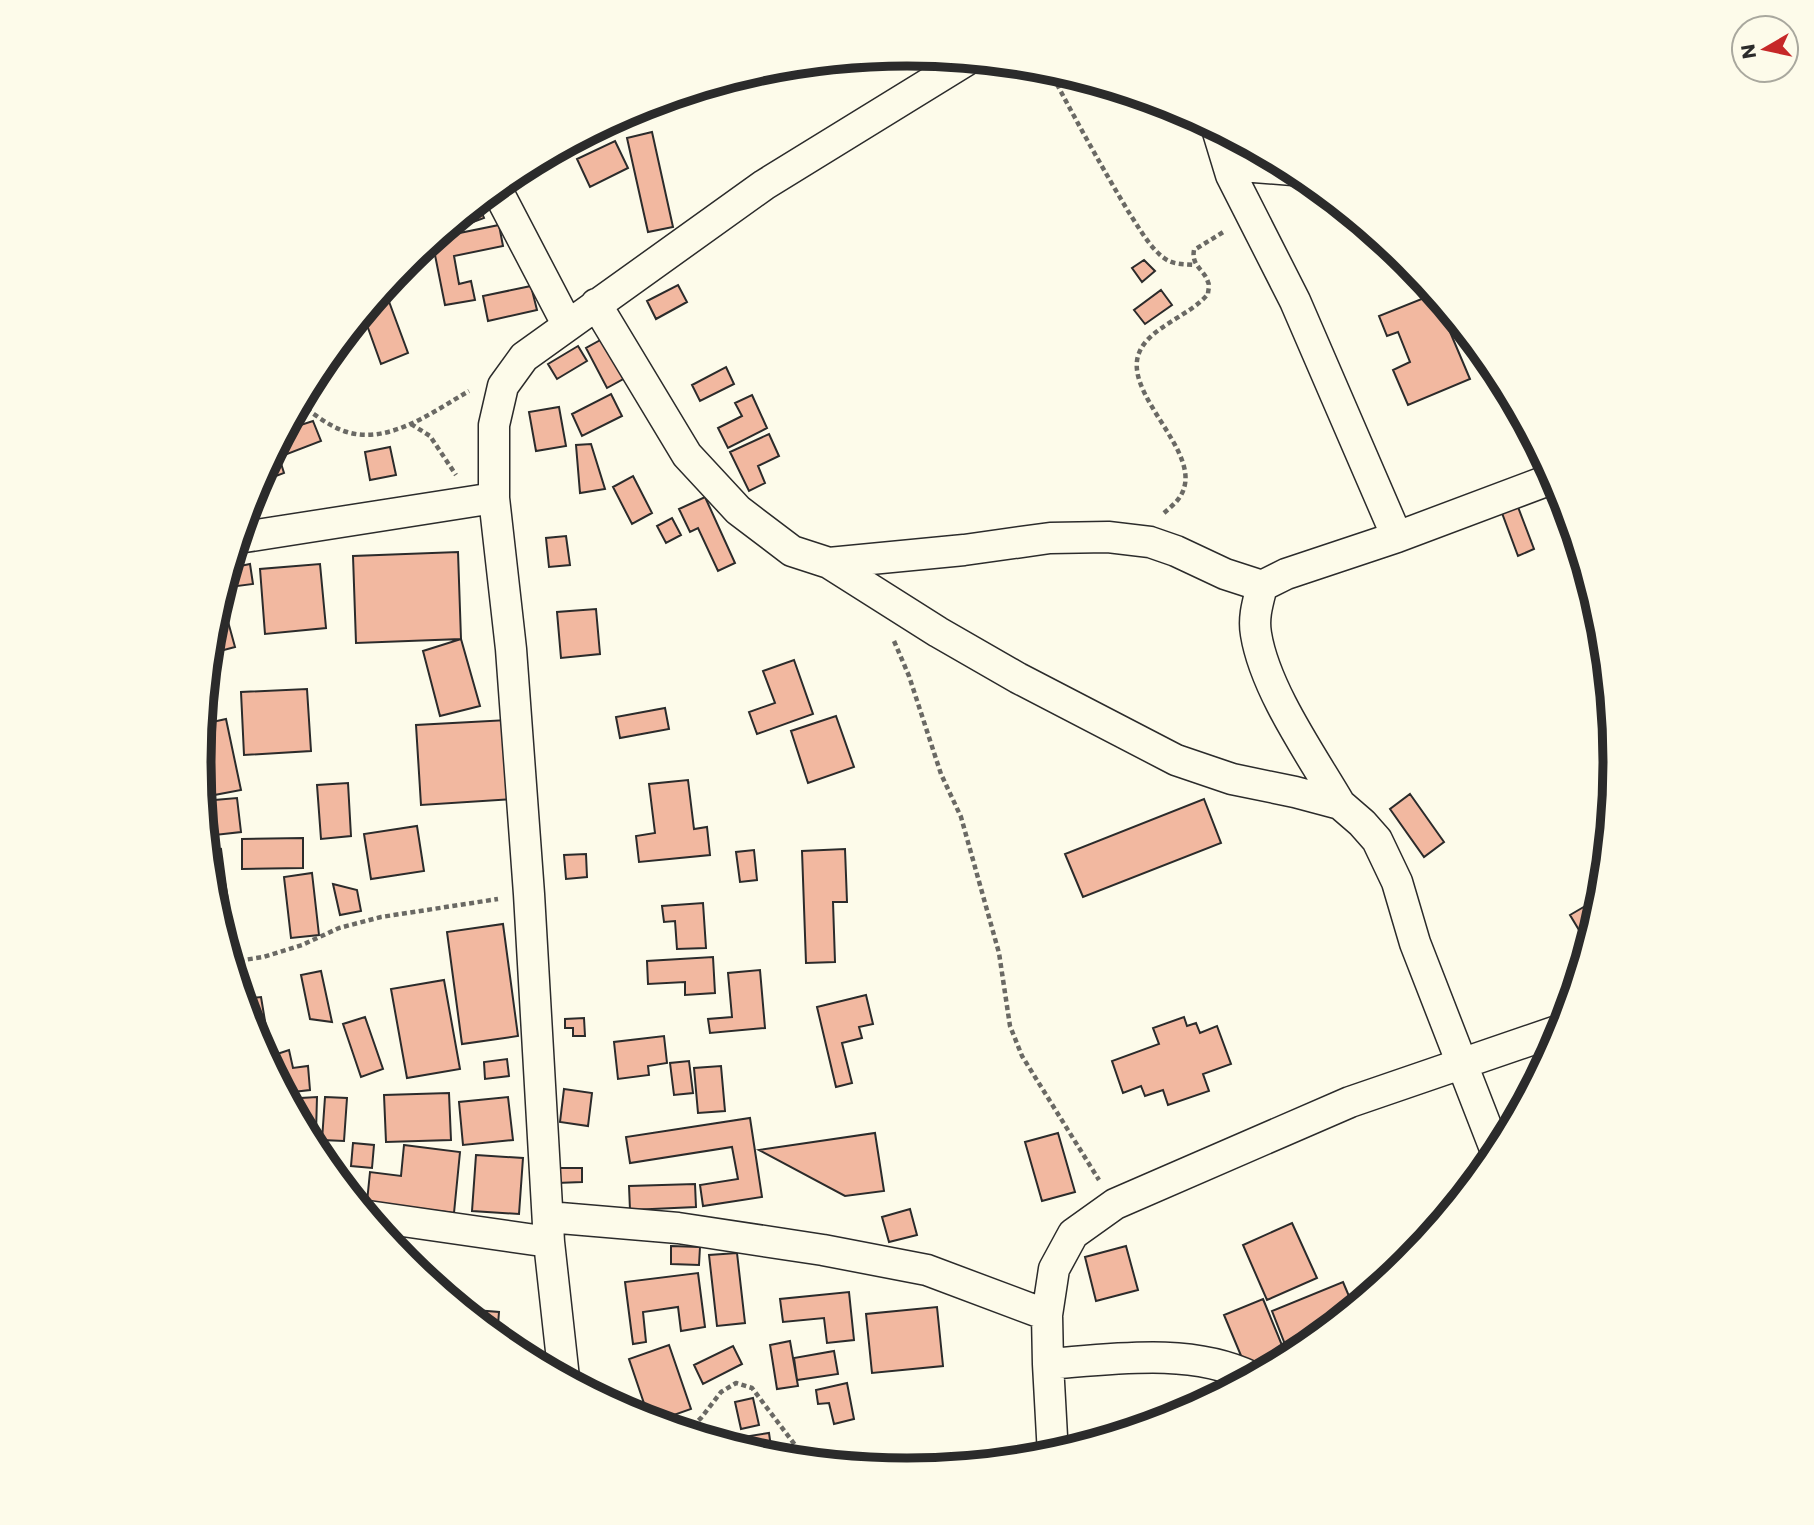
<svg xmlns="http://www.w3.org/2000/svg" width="1814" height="1525" font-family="Poppins,sans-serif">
	<rect width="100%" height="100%" fill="#fdfbea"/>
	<!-- building -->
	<path fill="#f2b8a0" stroke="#2b2b2b" stroke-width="2" d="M652,132L673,227L648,232L627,138Z
		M615,141L628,168L590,187L577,159Z
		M478,203L484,218L452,230L451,225Z
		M499,225L503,246L454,256L459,284L471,281L475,300L445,305L432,240L435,238Z
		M1144,260L1155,271L1142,282L1132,268Z
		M678,285L687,302L656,319L647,301Z
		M531,286L537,310L488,321L483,296Z
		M384,288L408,353L381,364L363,314Z
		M1161,290L1172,305L1145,324L1134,310Z
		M1434,294L1470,379L1408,405L1393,370L1410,362L1398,332L1387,336L1379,316Z
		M604,338L625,378L607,388L586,348Z
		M578,346L587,361L557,379L548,364Z
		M726,367L734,384L700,401L692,385Z
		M611,394L622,416L582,436L572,414Z
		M752,395L767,428L728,448L718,428L742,416L735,403Z
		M559,407L566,446L536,451L529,412Z
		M313,421L321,441L279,457L284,473L258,483L285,430Z
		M769,434L779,456L758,466L765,483L749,491L730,452Z
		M591,444L605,489L580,493L576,445Z
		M390,447L396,475L370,480L365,452Z
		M633,476L652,513L632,524L613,487Z
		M705,497L735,563L718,571L698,528L690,532L679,509Z
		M1518,507L1534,549L1518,556L1502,513Z
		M672,518L681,535L666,543L657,526Z
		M566,536L570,565L549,567L546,538Z
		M458,552L461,639L356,643L353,556Z
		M250,564L253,584L230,587L228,574L230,568Z
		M320,564L326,628L265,634L260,569Z
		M221,596L235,647L209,654L212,624Z
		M596,609L600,654L561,658L557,612Z
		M461,639L480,706L440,716L423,651Z
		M794,660L813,714L757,734L749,712L775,703L763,671Z
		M307,689L311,751L244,755L241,692Z
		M665,708L669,729L620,738L616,717Z
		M836,716L854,767L808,783L791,731Z
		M226,719L241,790L209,796L200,753L203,724Z
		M508,720L513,799L421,805L416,725Z
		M688,780L694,829L707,827L710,855L639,862L636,836L655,833L649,784Z
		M348,783L351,836L321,839L317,785Z
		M1410,794L1444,842L1424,857L1390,809Z
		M237,798L241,832L206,836L203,801Z
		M1204,799L1221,843L1083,897L1065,854Z
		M417,826L424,871L371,879L364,834Z
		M303,838V868L242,869V839Z
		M221,849L232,931L222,932L212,900L207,851Z
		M845,849L847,902H833L835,962L806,963L802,851Z
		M754,850L757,880L740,882L736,852Z
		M586,854L587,877L566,879L564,855Z
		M312,873L319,935L291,938L284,877Z
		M333,884L357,890L361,911L340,915Z
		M1599,898L1601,901L1588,945L1570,915Z
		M703,903L706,948L677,949L675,921L664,922L662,906Z
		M503,924L518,1036L462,1044L447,932Z
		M713,957L715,993L685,995V982L648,984L647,961Z
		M760,970L765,1028L710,1033L708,1019L732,1017L728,973Z
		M321,971L332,1022L310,1019L301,975Z
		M444,980L460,1069L407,1078L391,989Z
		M866,995L873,1024L859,1027L862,1038L842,1043L852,1083L836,1087L817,1007Z
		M261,997L268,1039L257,1041L242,999Z
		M365,1017L383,1069L361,1077L343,1024Z
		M1184,1017L1187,1026L1196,1023L1200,1033L1217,1026L1231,1064L1203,1074L1209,1091L1168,1105L1163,1090L1145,1096L1141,1086L1123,1093L1112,1061L1159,1044L1153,1028Z
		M584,1018L585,1036H573V1028H565V1019Z
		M664,1036L667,1063L648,1066L649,1075L618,1079L614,1042Z
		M289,1050L293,1068L308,1066L310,1090L284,1093L272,1070L271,1056Z
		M507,1059L509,1076L485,1079L484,1062Z
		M689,1061L693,1093L674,1095L670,1063Z
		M721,1066L725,1111L698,1113L694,1068Z
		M564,1089L592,1093L588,1126L560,1122Z
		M449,1093L451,1140L386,1142L384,1095Z
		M317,1097L316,1133H306L301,1125V1098Z
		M325,1097L347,1098L344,1141L322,1140Z
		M508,1097L513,1140L463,1145L459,1102Z
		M750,1118L762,1197L703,1206L700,1185L738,1179L732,1147L630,1163L626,1137Z
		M875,1133L884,1191L845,1196L759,1150Z
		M1058,1133L1075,1192L1042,1201L1025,1142Z
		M353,1143L374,1145L372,1168L351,1166Z
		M404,1145L460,1152L454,1213L367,1202L370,1172L401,1176Z
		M476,1155L523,1158L519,1214L472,1211Z
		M557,1168H582V1182L557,1183Z
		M695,1184L696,1207L630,1210L629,1186Z
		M910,1209L917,1235L889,1242L882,1217Z
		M1292,1223L1317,1278L1267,1300L1243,1245Z
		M671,1246L700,1247L699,1265L671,1264Z
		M1126,1246L1138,1290L1096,1301L1085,1257Z
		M737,1253L745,1323L717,1326L709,1255Z
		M698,1273L705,1327L681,1331L678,1307L643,1312L646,1342L633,1344L625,1282Z
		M1343,1282L1354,1308L1300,1352L1290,1357L1272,1311Z
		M849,1292L854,1340L827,1343L824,1318L783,1322L780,1299Z
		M1263,1299L1286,1355L1247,1370L1224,1315Z
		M937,1307L943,1366L872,1373L866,1314Z
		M462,1309L499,1312L497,1338Z
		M790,1341L798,1386L777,1389L770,1345Z
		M669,1345L691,1409L654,1422L650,1421L629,1359Z
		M733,1346L742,1364L703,1384L694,1365Z
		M834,1351L838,1374L797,1380L794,1358Z
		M847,1383L854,1419L834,1424L829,1403L818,1404L816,1390Z
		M753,1398L759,1425L741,1429L735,1402Z
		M769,1433L772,1454L763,1455L739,1448L737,1438Z"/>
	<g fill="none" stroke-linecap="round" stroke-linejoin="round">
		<defs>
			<path id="minor" d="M1217,129L1231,175L1295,301L1397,537
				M1228,165L1293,170
				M496,188L567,324
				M596,304L687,455L738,510L792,551L829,563L938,632L1018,678L1176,760L1232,779L1295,792L1340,804L1362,823L1377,840L1397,882L1415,943L1497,1154
				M238,538L494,498
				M829,563L964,550L1050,538L1108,537L1150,542L1176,551L1225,574L1262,586
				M1340,804C1312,756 1265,690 1256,634C1253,617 1258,602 1262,586L1286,574L1397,537L1554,478
				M368,1216L549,1242
				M548,1217L678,1228L823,1250L927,1270L1047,1315
				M1048,1364C1113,1359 1191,1347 1252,1377
				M564,1378L549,1242L529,894L511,649L494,498V425L503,386L524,357L764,185L967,60
				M1053,1455L1048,1364L1047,1315L1054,1269L1073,1234L1115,1204L1350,1102L1563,1029"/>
		</defs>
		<!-- minor casing -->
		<use href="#minor" stroke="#2b2b2b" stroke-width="33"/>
		<!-- path -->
		<path stroke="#6a6964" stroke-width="4.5" stroke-dasharray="5 3.5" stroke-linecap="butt" d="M1049,69C1074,117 1100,164 1128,211C1138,226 1149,247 1164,258C1173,265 1184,264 1195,265
			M300,404C314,414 330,427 347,432C389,445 434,411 469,391
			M411,424L430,436L456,475
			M1164,513C1172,506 1181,499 1184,488C1197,448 1123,393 1139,353C1149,327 1190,316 1208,294C1208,290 1210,286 1208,282C1204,269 1191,266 1194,250L1225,231
			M894,641L909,676L941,774L961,817L999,953L1010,1026L1022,1056L1099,1180
			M231,962L263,957L302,945L339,928L381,917L498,899
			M686,1432L701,1418L721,1392L736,1383L752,1388L795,1445L804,1461"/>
		<!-- minor -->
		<use href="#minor" stroke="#fdfbea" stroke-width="30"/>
	</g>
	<!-- crop -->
	<path d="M0 0H1814V1525H0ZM211 762a696 696 0 1 1 1392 0a696 696 0 1 1-1392 0Z" fill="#fdfbea" fill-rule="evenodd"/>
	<path fill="none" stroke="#2b2b2b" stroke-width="9" d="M211 762a696 696 0 1 1 1392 0a696 696 0 1 1-1392 0Z"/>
	<!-- north arrow -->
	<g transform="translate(1765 49) rotate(261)"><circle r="33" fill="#fdfbea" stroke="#a9a89e" stroke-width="2"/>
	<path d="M0-5L12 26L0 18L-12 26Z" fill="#c62828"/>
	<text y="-10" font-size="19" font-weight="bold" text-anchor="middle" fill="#2b2b2b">N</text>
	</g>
</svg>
